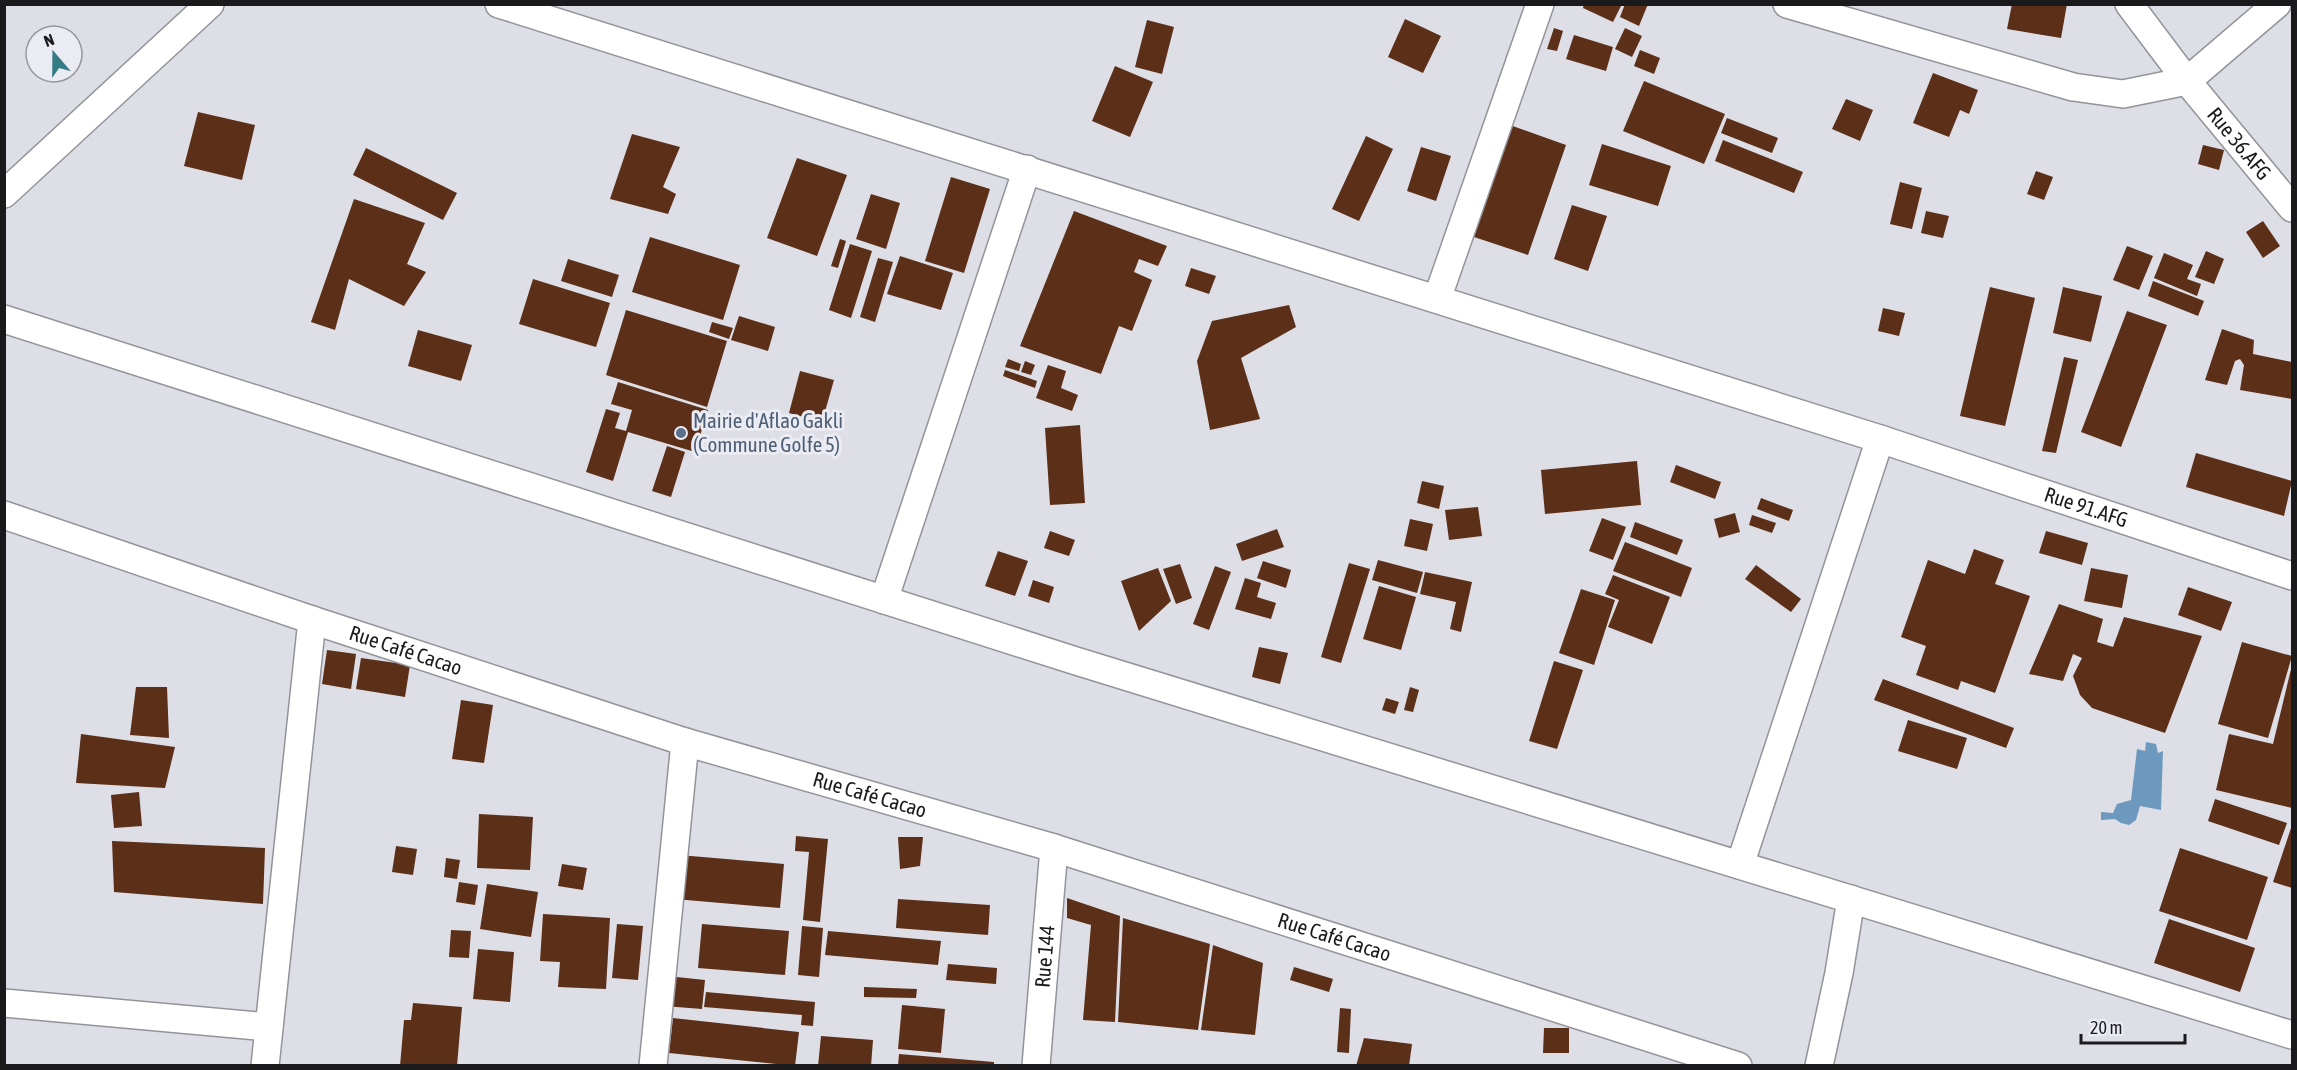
<svg xmlns="http://www.w3.org/2000/svg" width="2297" height="1070" font-family="'Asap Condensed',sans-serif">
	<rect width="100%" height="100%" fill="#dedee6"/>
	<!-- water -->
	<path fill="#6e99bf" d="M2146,742L2156,744L2158,753L2163,751L2161,810L2140,806L2136,820L2129,825L2121,823L2115,819L2101,820V812L2113,813L2117,804L2131,800L2137,749L2145,751Z"/>
	<!-- building -->
	<path fill="#5b2f18" d="M1584,4H1622L1613,22L1583,8Z
		M1625,4H1648L1639,26L1620,17Z
		M2012,4H2067L2061,38L2007,29Z
		M1405,19L1441,36L1423,73L1388,57Z
		M1147,20L1174,27L1162,74L1135,67Z
		M1554,28L1563,31L1557,51L1547,49Z
		M1625,28L1642,36L1632,57L1615,49Z
		M1574,35L1613,47L1606,71L1566,59Z
		M1640,50L1660,58L1654,74L1634,66Z
		M1115,66L1153,82L1130,137L1092,121Z
		M1933,73L1978,90L1969,114L1960,110L1949,137L1913,123Z
		M1644,81L1725,114L1704,164L1623,131Z
		M1846,99L1873,110L1860,141L1832,129Z
		M198,112L255,125L242,180L184,166Z
		M1727,118L1778,138L1772,153L1721,133Z
		M1507,124L1566,145L1528,255L1468,235Z
		M632,134L680,147L663,187L676,194L668,214L610,199Z
		M1366,136L1393,149L1359,221L1332,209Z
		M1723,140L1803,172L1794,193L1715,161Z
		M1602,144L1671,166L1658,206L1589,185Z
		M2203,145L2224,150L2219,170L2198,164Z
		M1421,147L1451,156L1436,201L1407,191Z
		M366,148L457,193L443,220L353,175Z
		M797,158L847,175L817,256L767,238Z
		M2036,171L2053,177L2044,200L2027,194Z
		M951,177L990,189L964,273L925,261Z
		M1900,182L1922,188L1912,229L1890,224Z
		M871,194L900,203L886,249L856,239Z
		M354,199L425,223L407,264L426,272L404,306L349,279L335,330L311,322Z
		M1572,205L1607,216L1588,271L1554,259Z
		M1074,211L1167,246L1158,266L1139,259L1134,272L1152,280L1132,331L1119,326L1101,374L1020,346Z
		M1926,211L1949,216L1943,238L1921,233Z
		M2263,221L2280,246L2263,258L2246,232Z
		M650,237L740,265L723,320L632,292Z
		M840,239L846,241L838,268L831,266Z
		M850,244L872,251L851,318L829,310Z
		M2127,246L2153,256L2139,290L2113,280Z
		M2206,251L2224,259L2214,284L2195,277Z
		M2164,253L2193,265L2187,279L2201,284L2197,296L2154,278Z
		M900,256L953,273L941,310L887,294Z
		M878,258L893,262L875,322L860,317Z
		M568,259L619,275L612,297L561,281Z
		M1191,268L1216,276L1209,294L1185,286Z
		M533,279L610,303L596,347L519,324Z
		M2153,281L2204,301L2198,316L2148,296Z
		M1990,287L2035,298L2005,426L1960,416Z
		M2063,287L2102,296L2091,342L2053,333Z
		M1289,305L1296,327L1241,358L1260,419L1210,430L1197,361L1212,321Z
		M1883,308L1905,313L1899,336L1878,331Z
		M626,310L727,341L707,407L606,375Z
		M2127,311L2167,325L2121,447L2081,432Z
		M739,316L775,327L768,351L731,340Z
		M712,322L733,328L729,339L709,332Z
		M2222,329L2254,340L2253,354L2292,362V399L2240,390L2244,365L2240,359L2235,361L2227,385L2205,380Z
		M418,330L472,345L461,381L408,366Z
		M2064,357L2078,360L2056,453L2042,451Z
		M1008,359L1021,364L1019,371L1005,367Z
		M1025,361L1035,365L1031,375L1021,372Z
		M1048,365L1066,371L1061,388L1078,395L1072,411L1036,398Z
		M1005,370L1037,381L1035,388L1003,376Z
		M800,371L834,380L822,422L789,413Z
		M618,382L708,410L695,452L628,432L613,481L586,472L606,409L620,413L615,428L626,431L632,410L611,404Z
		M1080,425L1085,503L1050,505L1045,428Z
		M667,446L685,452L671,497L652,491Z
		M2196,453L2292,481L2284,516L2186,487Z
		M1637,461L1641,505L1545,514L1541,470Z
		M1676,465L1721,482L1715,499L1670,482Z
		M1422,481L1444,486L1439,509L1417,503Z
		M1761,498L1793,510L1789,521L1757,509Z
		M1478,507L1482,536L1449,540L1445,510Z
		M1735,513L1740,532L1719,538L1714,519Z
		M1752,515L1776,523L1772,533L1749,525Z
		M1602,518L1626,527L1613,560L1589,551Z
		M1410,519L1433,524L1427,551L1404,546Z
		M1635,522L1683,540L1677,555L1630,537Z
		M1277,529L1284,547L1242,561L1236,544Z
		M1050,531L1075,540L1069,556L1044,548Z
		M2046,531L2088,543L2082,565L2039,553Z
		M1625,542L1692,568L1681,597L1613,571Z
		M1974,549L2004,560L1995,584L2030,596L1995,693L1961,681L1958,690L1916,675L1926,646L1901,637L1928,560L1965,574Z
		M998,551L1028,561L1015,596L985,586Z
		M1378,560L1423,572L1417,593L1372,580Z
		M1263,561L1291,570L1286,588L1257,578Z
		M1349,563L1370,569L1341,663L1321,657Z
		M1180,564L1192,598L1176,604L1163,569Z
		M1756,565L1801,599L1791,612L1745,579Z
		M1215,566L1231,572L1209,630L1193,624Z
		M1158,568L1171,601L1139,631L1121,581Z
		M2091,568L2128,575L2122,608L2084,601Z
		M1425,572L1472,582L1461,632L1450,629L1456,602L1420,594Z
		M1613,575L1670,597L1652,644L1608,627L1619,600L1605,594Z
		M1245,578L1261,583L1257,597L1276,603L1271,619L1235,609Z
		M1033,580L1054,587L1049,603L1028,596Z
		M1379,586L1416,597L1401,650L1363,639Z
		M2188,587L2232,602L2221,631L2178,615Z
		M1581,589L1615,600L1594,665L1559,653Z
		M2059,604L2103,619L2097,642L2113,647L2124,617L2202,636L2165,733L2092,708L2080,695L2073,676L2082,658L2073,654L2063,681L2029,674Z
		M2242,642L2292,656L2268,738L2218,724Z
		M1259,647L1288,653L1280,684L1252,677Z
		M327,650L356,654L351,689L322,684Z
		M361,658L410,665L405,697L356,689Z
		M1554,661L1583,670L1557,749L1529,741Z
		M2292,665V808L2216,790L2229,734L2273,744Z
		M1883,679L2014,728L2006,748L1874,700Z
		M136,687H167L169,738L130,735Z
		M1410,687L1419,690L1413,712L1404,710Z
		M1386,698L1399,702L1395,714L1382,710Z
		M461,700L493,705L484,763L452,759Z
		M1908,720L1967,738L1957,769L1898,751Z
		M81,734L175,747L165,788L76,783Z
		M139,792L142,826L114,828L111,795Z
		M2215,799L2287,823L2279,845L2208,821Z
		M479,814L533,817L530,870L477,868Z
		M2292,825V888L2273,882Z
		M796,836L828,839L820,922L803,920L809,852L795,851Z
		M898,837H923L920,866L900,869Z
		M112,841L265,848L263,904L114,892Z
		M396,846L417,849L413,875L392,872Z
		M2180,848L2268,877L2247,940L2159,911Z
		M679,855L784,864L780,908L675,899Z
		M446,858L460,860L457,879L444,877Z
		M562,864L587,868L583,890L558,886Z
		M459,882L478,885L475,905L456,902Z
		M487,884L538,892L531,937L480,929Z
		M1067,898L1120,916L1115,1022L1083,1020L1091,925L1067,918Z
		M898,899L990,905L988,935L896,928Z
		M543,914L610,918L606,989L558,987L560,962L540,961Z
		M1123,918L1210,944L1198,1030L1118,1022Z
		M2169,919L2255,948L2240,992L2154,963Z
		M617,924L643,926L638,980L612,978Z
		M702,924L789,931L785,975L698,968Z
		M802,926L823,928L819,977L798,975Z
		M451,930L471,931L469,958L449,957Z
		M828,931L941,941L938,965L825,955Z
		M1213,945L1263,963L1255,1035L1201,1030Z
		M478,949L514,952L510,1002L473,999Z
		M948,964L997,968L996,984L946,980Z
		M1294,967L1333,979L1329,992L1290,980Z
		M667,976L705,980L702,1009L664,1006Z
		M864,987L917,989L916,998L864,997Z
		M706,992L815,1002L813,1026L801,1025L802,1015L704,1007Z
		M413,1003L462,1007L457,1066H400L404,1020H411Z
		M902,1005L945,1009L941,1053L898,1049Z
		M1340,1008L1351,1009L1349,1053L1337,1052Z
		M673,1018L799,1032L795,1066L669,1053Z
		M1544,1028H1569V1053H1543Z
		M821,1036L873,1040L871,1066H818Z
		M1364,1038L1412,1044L1409,1066H1356Z
		M899,1054L994,1062V1066H898Z"/>
	<g fill="none" stroke-linecap="round" stroke-linejoin="round">
		<defs>
			<g id="minor">
				<path id="s1" d="M499,4L1880,439L2292,576"/>
				<path d="M1787,4L2073,87L2123,94L2187,81L2277,4"/>
				<path id="s2" d="M2129,4L2187,81L2292,208"/>
				<path d="M4,194L210,4"/>
				<path d="M1437,299L1540,4"/>
				<path d="M4,319L1076,661L2292,1035"/>
				<path id="s3" d="M4,515L312,620L685,742L1054,848L1738,1066"/>
				<path d="M884,600L1027,169"/>
				<path d="M1740,865L1880,439"/>
				<path d="M4,1003L269,1027"/>
				<path d="M265,1066L312,620"/>
				<path d="M653,1066L685,742"/>
				<path id="s4" d="M1036,1066L1054,848"/>
				<path d="M1819,1066L1839,973L1851,899"/>
			</g>
		</defs>
		<!-- minor casing -->
		<use href="#minor" stroke="#93949b" stroke-width="30"/>
		<!-- minor -->
		<use href="#minor" stroke="#fff" stroke-width="27"/>
	</g>
	<!-- markers -->
	<circle fill="#5c6f8a" stroke="#ebecf3" stroke-width="2" cx="681" cy="433" r="6"/>
	<g text-anchor="middle" stroke-width="6" stroke-linejoin="round" paint-order="stroke">
		<!-- street labels -->
		<g font-size="21" fill="#1a1a1d" stroke="#ebecf3">
			<text dy="7" stroke="none"><textPath href="#s2" startOffset="178">Rue 36.AFG</textPath></text>
			<text dy="7" stroke="none"><textPath href="#s1" startOffset="1665">Rue 91.AFG</textPath></text>
			<text dy="7" stroke="none"><textPath href="#s3" startOffset="424">Rue Café Cacao</textPath></text>
			<text dy="7" stroke="none"><textPath href="#s3" startOffset="910">Rue Café Cacao</textPath></text>
			<text dy="7" stroke="none"><textPath href="#s3" startOffset="1396">Rue Café Cacao</textPath></text>
			<text dy="7" stroke="none"><textPath href="#s4" startOffset="110">Rue 144</textPath></text>
		</g>
		<!-- service labels -->
		<g font-size="21" fill="#4e5e75" stroke="#ebecf3" text-anchor="start">
			<text x="693" y="428">Mairie d'Aflao Gakli<tspan x="693" dy="24">(Commune Golfe 5)</tspan></text>
		</g>
	</g>
	<!-- border -->
	<rect width="2297" height="1070" fill="none" stroke="#1a1a1d" stroke-width="12"/>
	<!-- north arrow -->
	<g transform="translate(54 54) rotate(340)"><circle r="28" fill="#ebecf3" stroke="#97989d" stroke-width="1.5"/>
	<path d="M0-4.5L10 22L0 15L-10 22Z" fill="#347c84"/>
	<text y="-9" font-size="16" font-weight="bold" text-anchor="middle" fill="#1a1a1d">N</text>
	</g>
	<!-- scale -->
	<path d="M2081 1034v9h104v-9" fill="none" stroke="#1a1a1d" stroke-width="3"/>
	<text x="2090" y="1034" font-size="18" fill="#1a1a1d" stroke="#ebecf3" stroke-width="4.5" paint-order="stroke">20 m</text>
</svg>
